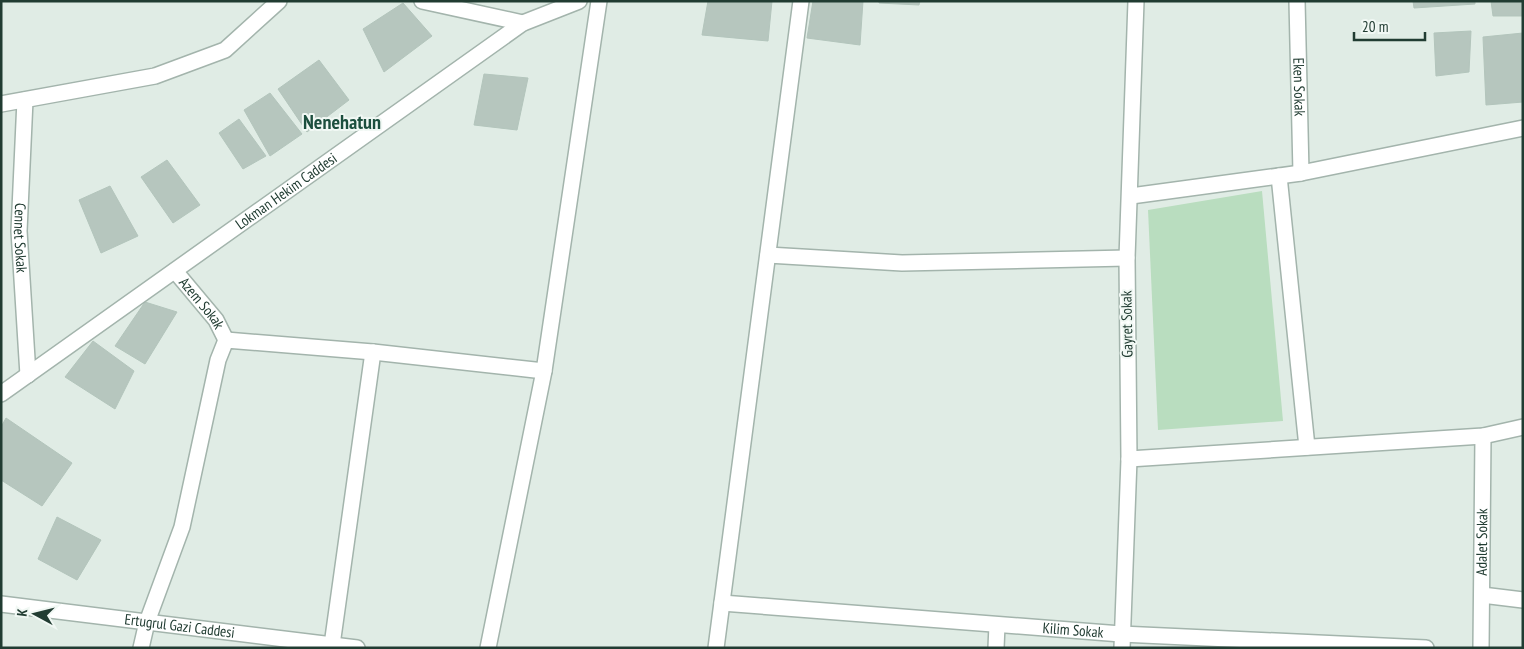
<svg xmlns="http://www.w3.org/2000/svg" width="1524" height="649" font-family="'PT Sans Narrow',sans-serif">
	<rect width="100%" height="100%" fill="#e0ece5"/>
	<!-- green -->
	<path fill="#b9ddbf" d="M1262,191L1283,421L1158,430L1148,210Z"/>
	<!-- building -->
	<path fill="#b6c6be" stroke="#b3c5bc" d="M708,1H772L768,41L702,35Z
		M813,1H863L860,45L807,38Z
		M879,1H920L919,5L879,3Z
		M1413,1H1475V4L1414,8Z
		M1491,1H1523V16H1493Z
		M403,3L432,36L384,72L363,29Z
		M1471,31L1469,72L1436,76L1434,33Z
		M1523,33V102L1486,105L1483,37Z
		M319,60L349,100L307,132L278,89Z
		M484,74L528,78L517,130L474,125Z
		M270,93L302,134L270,156L244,110Z
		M239,119L266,156L243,169L219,133Z
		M167,160L200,205L173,223L141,177Z
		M110,186L138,236L101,253L79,200Z
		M145,302L177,312L145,364L115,346Z
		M93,341L134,371L115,409L65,377Z
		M6,418L72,463L42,506L1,480V427Z
		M57,517L101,540L77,580L38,559Z"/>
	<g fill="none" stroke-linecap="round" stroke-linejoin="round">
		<defs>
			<g id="minor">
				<path d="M422,1L523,23"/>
				<path id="s1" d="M1297,1L1301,173"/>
				<path id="s2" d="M25,100L19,231L28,375"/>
				<path d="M1,104L155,76L225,50L279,1"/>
				<path d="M1279,176L1307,447"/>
				<path d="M1131,196L1301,173L1523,128"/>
				<path d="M768,255L902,263L1127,258"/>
				<path id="s3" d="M175,271L216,320L226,340"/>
				<path d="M1129,459L1483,436L1523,427"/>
				<path d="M1482,595L1523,600"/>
				<path id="s4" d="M722,603L1121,634L1426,648"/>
				<path id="s5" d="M1,604L357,648"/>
				<path d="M332,645L373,352"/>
				<path d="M141,648L147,622L182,527L218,360L226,340L373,352L544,371"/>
				<path d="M488,648L544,371L599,1"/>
				<path d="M716,648L801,1"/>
				<path d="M996,648L997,625"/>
				<path d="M1122,648L1129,459L1127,258L1136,1"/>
				<path id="s6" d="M1481,648L1483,436"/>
			</g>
			<g id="tertiary">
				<path id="s7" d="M1,394L523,23L579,1"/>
			</g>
		</defs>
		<!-- minor casing -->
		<use href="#minor" stroke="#a3b4ac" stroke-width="18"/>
		<!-- tertiary casing -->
		<use href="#tertiary" stroke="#a3b4ac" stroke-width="18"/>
		<!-- minor -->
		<use href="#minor" stroke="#fff" stroke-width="15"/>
		<!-- tertiary -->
		<use href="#tertiary" stroke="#fff" stroke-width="15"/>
	</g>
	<g text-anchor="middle" stroke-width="4" stroke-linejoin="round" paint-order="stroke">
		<!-- street labels -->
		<g font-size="15" fill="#213c32" stroke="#f1f8f4">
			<text dy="5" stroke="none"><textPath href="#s1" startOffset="86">Eken Sokak</textPath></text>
			<text dy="5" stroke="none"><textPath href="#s7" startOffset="350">Lokman Hekim Caddesi</textPath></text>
			<text dy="5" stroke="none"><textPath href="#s2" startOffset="138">Cennet Sokak</textPath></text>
			<text dy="5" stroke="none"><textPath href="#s3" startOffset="42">Azem Sokak</textPath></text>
			<text transform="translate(1127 324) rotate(-91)" y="5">Gayret Sokak</text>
			<text dy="5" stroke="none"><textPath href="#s6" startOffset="106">Adalet Sokak</textPath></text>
			<text dy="5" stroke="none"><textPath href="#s5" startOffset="180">Ertugrul Gazi Caddesi</textPath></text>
			<text dy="5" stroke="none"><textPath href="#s4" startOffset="352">Kilim Sokak</textPath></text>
		</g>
		<!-- district labels -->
		<g font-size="20" font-weight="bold" fill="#1c4f3e" stroke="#f1f8f4">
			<text x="342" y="129">Nenehatun</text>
		</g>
	</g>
	<!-- border -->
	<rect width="1524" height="649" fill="none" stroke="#213c32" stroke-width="5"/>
	<!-- north arrow -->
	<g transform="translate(35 614) rotate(277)" stroke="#f1f8f4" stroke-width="4" paint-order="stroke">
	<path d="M0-4L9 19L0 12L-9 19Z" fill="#213c32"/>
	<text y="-8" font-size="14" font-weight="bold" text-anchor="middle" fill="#213c32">K</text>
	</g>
	<!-- scale -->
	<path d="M1354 32v8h71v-8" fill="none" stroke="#213c32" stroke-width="2.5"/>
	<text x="1362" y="32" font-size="15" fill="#213c32" stroke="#f1f8f4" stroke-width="4" paint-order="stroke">20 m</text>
</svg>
